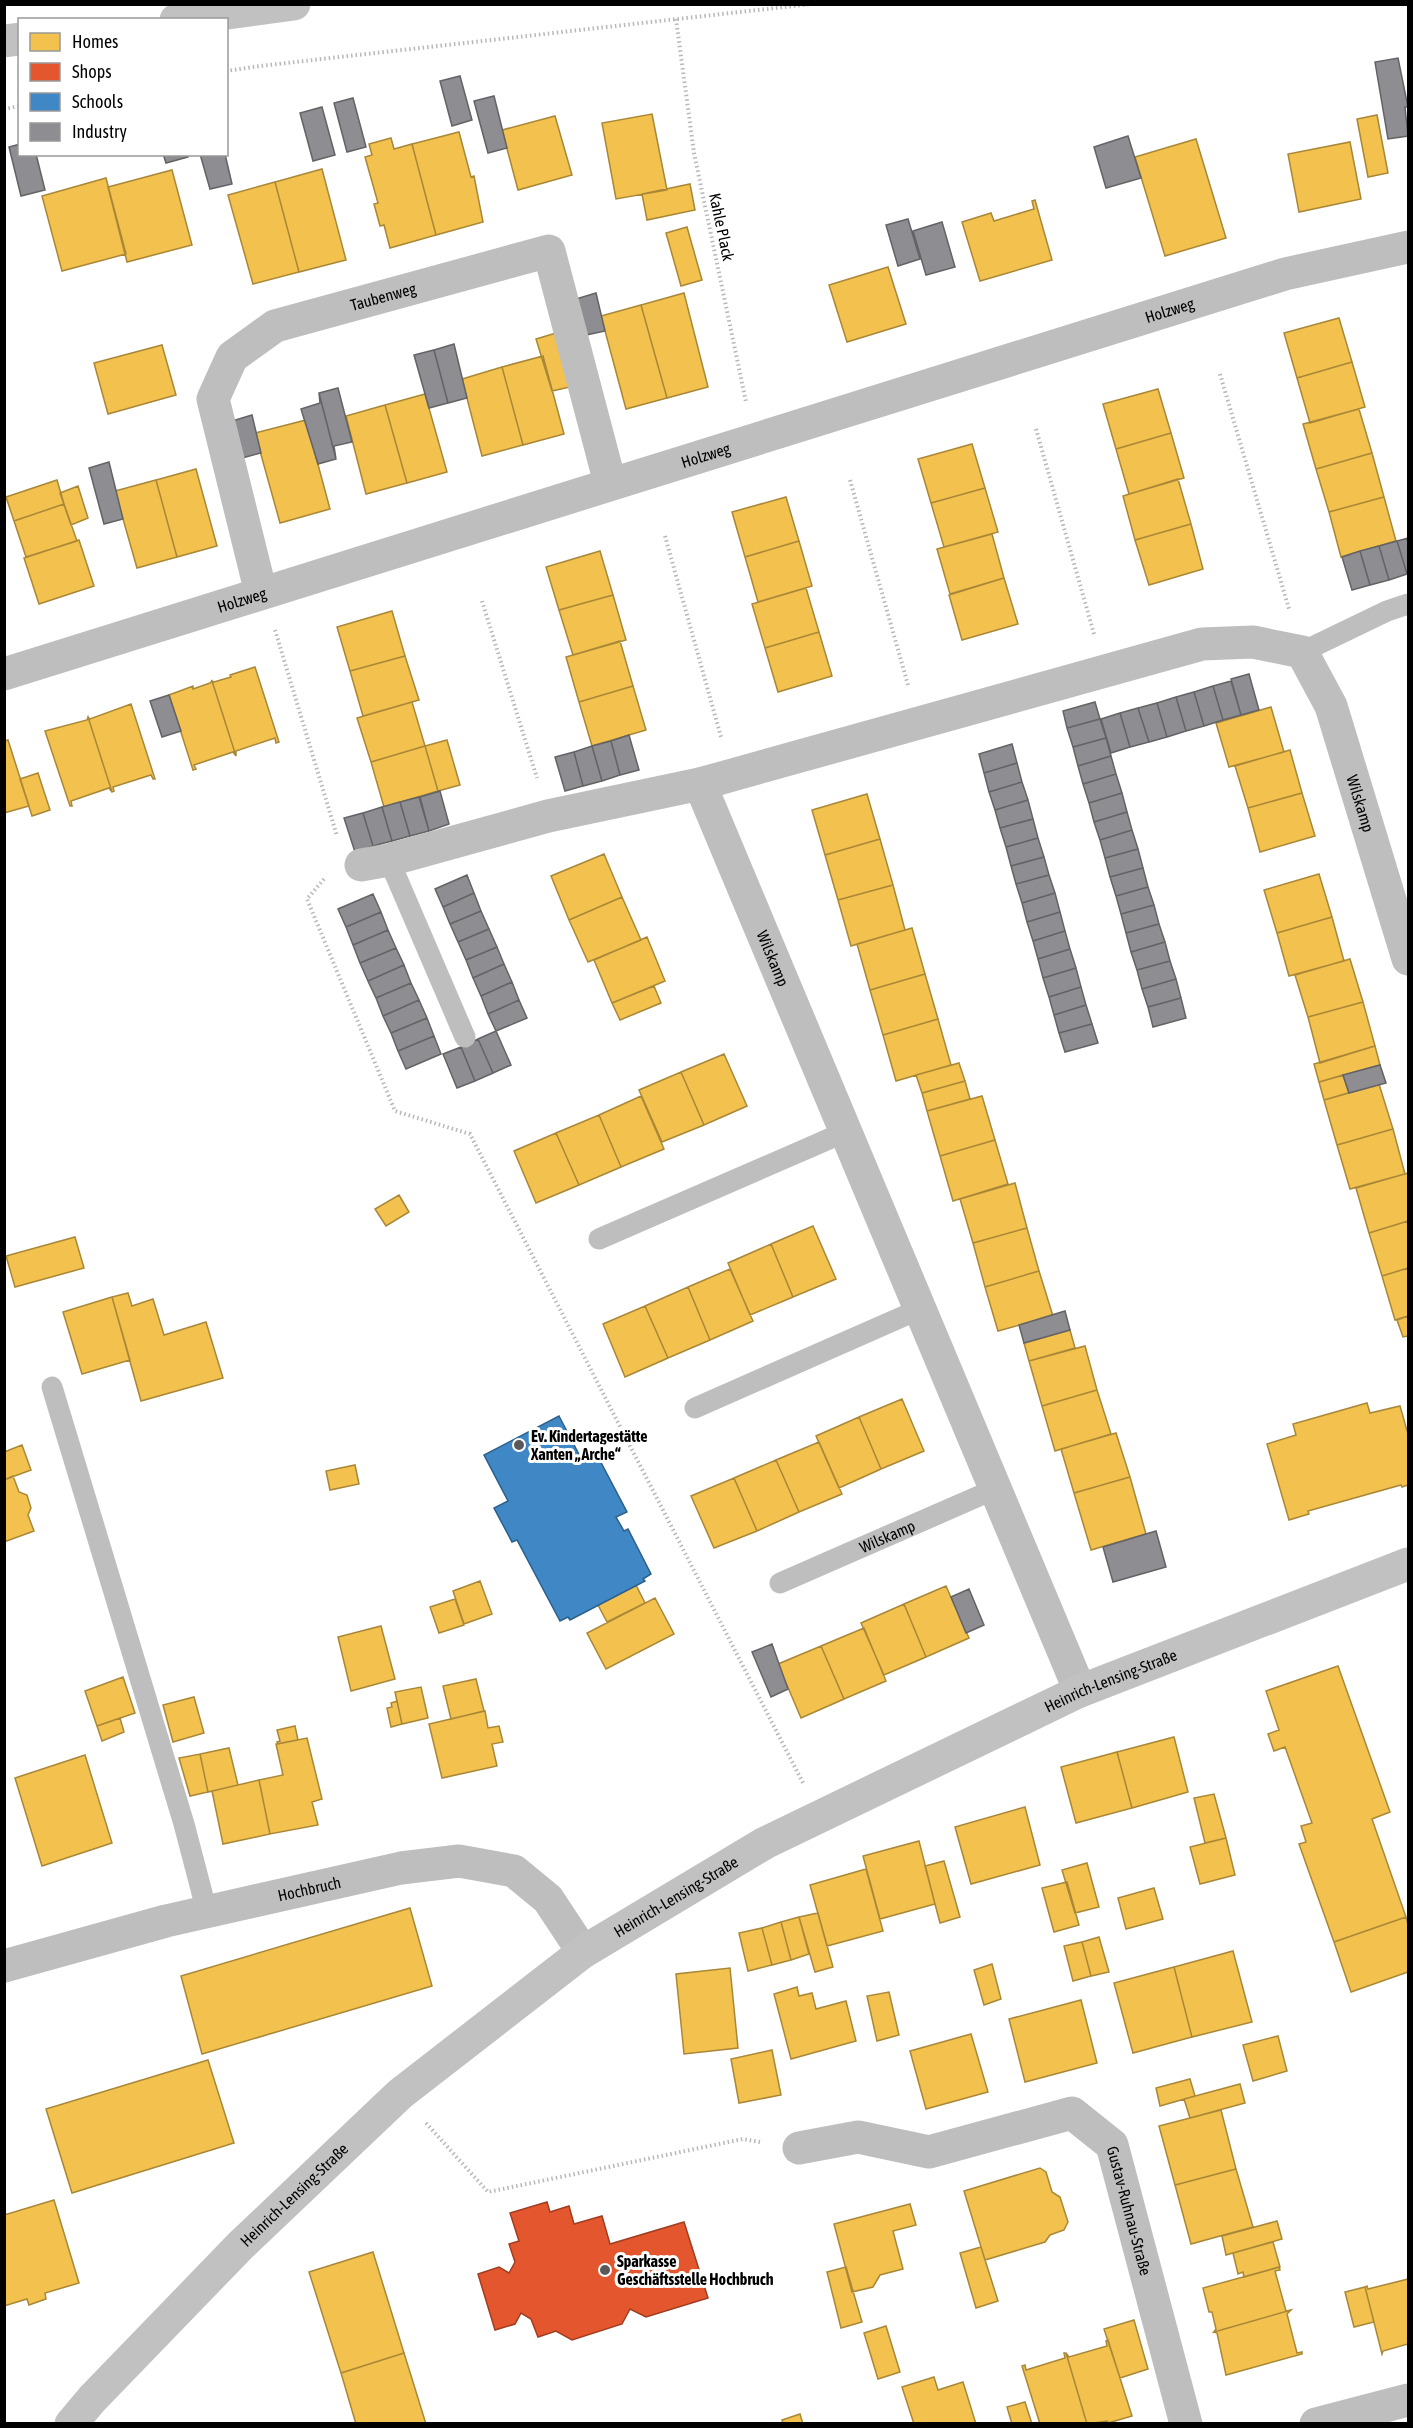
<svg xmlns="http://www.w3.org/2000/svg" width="1413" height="2428" font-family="'Asap Condensed',sans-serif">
	<rect width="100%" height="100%" fill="#fff"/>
	<!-- homes -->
	<path fill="#f2c14e" stroke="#a98737" stroke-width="1.5" d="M652,114L667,190L616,199L602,123Z
		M1377,115L1388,173L1368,177L1357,119Z
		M555,116L572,175L518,190L502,130Z
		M459,132L471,177L474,176L483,222L436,235L412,144Z
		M391,138L394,149L412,144L436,235L390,248L384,225L380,226L374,204L378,203L365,157L372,155L369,144Z
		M1196,139L1226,238L1165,256L1135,157Z
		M1350,142L1361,199L1299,212L1288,154Z
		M322,169L346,260L299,272L275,182Z
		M172,170L192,245L127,262L108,187Z
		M106,178L126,254L62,271L42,196Z
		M275,182L299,272L253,284L228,195Z
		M690,184L695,210L647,220L642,194Z
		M1035,200L1052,260L980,281L962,222L991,213L994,221L1034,209L1032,201Z
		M687,227L702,280L681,286L666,233Z
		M888,267L906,324L847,342L829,285Z
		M684,293L708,387L667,398L641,305Z
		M641,305L667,398L626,409L601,316Z
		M1339,318L1352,362L1297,378L1284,333Z
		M556,333L570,387L552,391L536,339Z
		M162,345L176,395L108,414L94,363Z
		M543,356L564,434L523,445L502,367Z
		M1352,362L1365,407L1310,423L1297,378Z
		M502,367L523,445L482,456L462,379Z
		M1158,389L1171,433L1116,449L1103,404Z
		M425,394L447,472L407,483L385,405Z
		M385,405L407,483L366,494L346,416Z
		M1359,409L1372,453L1316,469L1303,424Z
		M306,420L330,509L280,523L255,433Z
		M1171,433L1184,478L1129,494L1116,449Z
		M972,444L985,488L931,503L918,459Z
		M1372,453L1384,497L1329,512L1316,469Z
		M196,469L217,546L177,557L156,480Z
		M1178,479L1191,524L1135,540L1123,496Z
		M57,480L64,504L14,521L6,497Z
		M156,480L177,557L137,568L115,491Z
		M78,486L88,518L71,525L60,493Z
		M985,488L998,532L944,547L931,503Z
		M786,497L799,541L745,557L732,512Z
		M1384,497L1396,541L1341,557L1329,512Z
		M64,504L77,541L26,557L14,521Z
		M1191,524L1203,569L1149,585L1135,540Z
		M992,534L1004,578L950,594L937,549Z
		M79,540L94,586L39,604L24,558Z
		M799,541L812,586L758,602L745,557Z
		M600,551L613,595L559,610L546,567Z
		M1004,578L1018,624L962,640L949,595Z
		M806,588L819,632L765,648L752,604Z
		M613,595L626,640L573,655L559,610Z
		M392,611L405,656L350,671L337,627Z
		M819,632L832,676L778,692L765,648Z
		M620,641L633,686L579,702L566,657Z
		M405,656L419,700L363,716L350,671Z
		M255,667L279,742L276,743L275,738L236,751V756L212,681L214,682L231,677L230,675Z
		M212,681L236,756L233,752L194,765L196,769L193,770L169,695L193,686V689L210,683Z
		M633,686L646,730L592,746L579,702Z
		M412,702L425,746L371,762L357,718Z
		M131,704L155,779H153L151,775L113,787L114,791L112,792L88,717L90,719Z
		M1271,707L1284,752L1229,767L1216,723Z
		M88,717L112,792L109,788L71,801L72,806H70L45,731L87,720Z
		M8,740L29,806L4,813V741Z
		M447,740L460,785L438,791L425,746Z
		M425,746L438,791L384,807L371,762Z
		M1290,750L1302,793L1248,808L1235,766Z
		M38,773L50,810L32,816L20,779Z
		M1302,793L1315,836L1260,852L1248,808Z
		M867,794L880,839L825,855L812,810Z
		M880,839L893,885L838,900L825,855Z
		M604,854L622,897L569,920L551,876Z
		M1319,874L1332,917L1277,933L1264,890Z
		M893,885L905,930L851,946L838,900Z
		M622,897L641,940L588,962L569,920Z
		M1332,917L1344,961L1289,976L1277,933Z
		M912,928L925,974L870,990L857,944Z
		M647,937L665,981L612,1003L594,960Z
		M1350,959L1363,1002L1308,1017L1295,975Z
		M925,974L938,1019L883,1035L870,990Z
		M654,986L661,1003L620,1020L612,1003Z
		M1363,1002L1375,1046L1320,1063L1308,1017Z
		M938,1019L951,1065L896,1081L883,1035Z
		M1375,1046L1380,1065L1319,1082L1314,1064Z
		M724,1054L747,1106L704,1125L681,1072Z
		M959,1063L965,1081L922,1093L916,1075Z
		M681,1072L704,1125L662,1142L639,1090Z
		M1343,1075L1349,1093L1324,1100L1319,1082Z
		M965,1081L970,1099L927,1111L922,1093Z
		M1379,1084L1393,1129L1337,1145L1324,1100Z
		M641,1096L664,1149L621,1167L599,1115Z
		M982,1096L995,1140L940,1156L927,1111Z
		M599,1115L621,1167L579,1185L556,1133Z
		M1393,1129L1405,1174L1350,1189L1337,1145Z
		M556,1133L579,1185L536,1203L514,1151Z
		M995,1140L1008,1184L953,1201L940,1156Z
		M1408,1173V1221L1369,1233L1356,1188Z
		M1015,1183L1027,1228L973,1243L960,1199Z
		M399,1195L409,1212L386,1226L375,1209Z
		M1408,1221V1268L1382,1276L1369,1233Z
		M813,1226L836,1279L793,1297L771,1244Z
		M1027,1228L1039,1271L985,1287L973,1243Z
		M75,1237L84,1268L15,1287L6,1256Z
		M771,1244L793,1297L750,1315L728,1263Z
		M1408,1268V1316L1395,1320L1382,1276Z
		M730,1269L753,1321L710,1340L688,1287Z
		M1039,1271L1053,1316L998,1331L985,1287Z
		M688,1287L710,1340L668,1358L645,1306Z
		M128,1293L132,1306L153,1299L164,1335L206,1322L223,1378L141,1401L112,1297Z
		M112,1297L130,1360L82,1374L63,1312Z
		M645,1306L668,1358L625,1377L603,1324Z
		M1408,1316V1336L1403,1337L1397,1320Z
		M1070,1330L1075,1348L1029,1361L1024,1343Z
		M1085,1346L1097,1390L1042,1406L1029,1361Z
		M1097,1390L1111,1434L1055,1451L1042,1406Z
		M902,1399L924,1451L881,1469L859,1417Z
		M1367,1403L1370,1413L1400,1406L1408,1434V1485L1402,1487L1401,1485L1308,1511L1309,1514L1289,1520L1267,1444L1296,1435L1293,1424Z
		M859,1417L881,1469L839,1488L816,1436Z
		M1116,1433L1130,1477L1074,1493L1061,1449Z
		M819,1442L842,1494L799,1512L776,1460Z
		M22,1445L31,1470L4,1480V1452Z
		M776,1460L799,1512L757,1531L734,1478Z
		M355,1465L359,1484L330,1490L326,1471Z
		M13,1476L19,1492L27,1495L31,1508L28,1515L34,1531L4,1542V1480Z
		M1130,1477L1146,1534L1091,1550L1074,1493Z
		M734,1478L757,1531L714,1548L691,1496Z
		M480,1581L492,1614L464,1624L453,1591Z
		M636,1585L645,1603L607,1622L598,1605Z
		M946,1586L969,1638L926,1657L904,1604Z
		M655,1598L674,1634L606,1669L587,1633Z
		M455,1599L464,1625L439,1633L430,1607Z
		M904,1604L926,1657L884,1675L861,1623Z
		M381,1626L395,1679L351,1691L338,1637Z
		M864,1628L886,1681L844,1699L821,1646Z
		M821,1646L844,1699L801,1718L778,1664Z
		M1338,1666L1390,1812L1372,1819L1406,1917L1334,1942L1299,1844L1306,1842L1301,1826L1312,1823L1285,1747L1274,1751L1268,1734L1279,1730L1266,1691Z
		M123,1677L135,1713L97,1726L85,1691Z
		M476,1679L484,1711L451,1719L443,1686Z
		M421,1687L428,1718L402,1724L395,1692Z
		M194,1697L204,1733L173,1742L163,1705Z
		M397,1701L402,1724L391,1727L387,1708L392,1707L391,1703Z
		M485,1711L488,1728L499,1726L503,1742L492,1744L497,1766L442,1778L429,1724Z
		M120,1718L124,1732L102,1741L97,1726Z
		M295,1726L298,1740L278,1744L277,1742L280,1741L277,1730Z
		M1174,1737L1188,1792L1132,1808L1117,1752Z
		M307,1738L322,1799L312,1802L318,1825L270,1834L259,1780L283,1775L276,1744Z
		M229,1748L238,1785L208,1792L200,1754Z
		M1117,1752L1132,1808L1076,1823L1061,1767Z
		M200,1754L208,1792L190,1796L179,1758Z
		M85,1755L112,1843L42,1866L15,1778Z
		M259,1780L270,1834L223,1844L212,1791Z
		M1214,1794L1226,1838L1205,1843L1194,1798Z
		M1025,1807L1040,1865L971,1884L955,1827Z
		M1226,1838L1235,1875L1200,1884L1190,1847Z
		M919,1841L935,1904L880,1919L863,1856Z
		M944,1861L960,1917L940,1923L925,1866Z
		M1087,1863L1099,1907L1075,1913L1062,1870Z
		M866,1869L883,1931L827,1946L810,1885Z
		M1067,1882L1079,1925L1054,1932L1042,1888Z
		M1154,1888L1163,1919L1126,1929L1118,1898Z
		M410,1908L432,1986L202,2054L181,1976Z
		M818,1913L833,1967L815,1972L799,1917Z
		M799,1917L809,1954L791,1960L781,1922Z
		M1406,1917L1408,1924V1972L1351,1992L1334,1942Z
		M781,1922L791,1960L772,1965L762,1928Z
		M762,1928L772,1965L748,1971L739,1933Z
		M1099,1937L1109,1972L1091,1976L1082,1942Z
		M1082,1942L1091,1976L1073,1981L1064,1946Z
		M1233,1951L1252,2022L1192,2037L1174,1967Z
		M992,1964L1001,1999L984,2005L974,1970Z
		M1174,1967L1192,2037L1133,2053L1114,1983Z
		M730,1968L738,2048L684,2054L676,1974Z
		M797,1987L799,1996L812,1993L816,2009L846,2001L856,2041L791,2059L774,1994Z
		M889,1992L899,2035L877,2041L867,1996Z
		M1081,2000L1097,2063L1025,2082L1009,2019Z
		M971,2034L988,2092L926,2109L910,2051Z
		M1278,2036L1287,2071L1253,2081L1243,2045Z
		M772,2050L781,2095L739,2103L731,2059Z
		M208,2060L234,2143L72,2193L46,2109Z
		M1190,2079L1195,2096L1160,2106L1156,2088Z
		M1240,2084L1245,2103L1190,2118L1184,2099Z
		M1221,2110L1236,2169L1175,2185L1159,2126Z
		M1040,2168L1046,2172L1052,2192L1060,2197L1068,2222L1064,2230L1050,2235L1045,2242L985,2260L964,2191Z
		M1236,2169L1253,2227L1191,2244L1175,2185Z
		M54,2200L79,2283L45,2293L46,2299L29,2305L27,2299L4,2306V2215Z
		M910,2204L916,2225L893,2231L903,2269L880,2275L873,2287L852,2292L834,2224Z
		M1277,2221L1282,2239L1226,2255L1222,2236Z
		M1273,2242L1280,2267L1244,2277L1243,2272L1238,2274L1233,2253Z
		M981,2247L998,2301L976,2308L960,2253Z
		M373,2252L404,2353L341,2373L309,2272Z
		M846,2267L862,2322L841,2328L827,2272Z
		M1279,2267L1280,2270L1275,2271L1286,2311L1291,2310L1214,2332L1216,2329L1212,2312H1209L1203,2288Z
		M1408,2279V2344L1383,2351L1382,2354L1365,2287L1367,2286L1368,2289Z
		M1365,2287L1374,2322L1354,2327L1345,2292Z
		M1291,2310L1287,2314L1297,2353L1302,2352V2354L1226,2375L1217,2333L1214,2332Z
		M1134,2320L1148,2369L1120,2378L1104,2329Z
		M886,2326L900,2372L878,2379L864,2333Z
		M1108,2340L1132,2416L1108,2423L1107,2421L1087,2424L1066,2353L1069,2357L1107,2346L1106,2341Z
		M404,2353L426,2424H356L341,2373Z
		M1064,2353H1066L1087,2424H1040L1022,2366L1025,2365L1026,2370L1065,2358Z
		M934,2377L938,2390L963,2382L976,2424H914L902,2387Z
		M1025,2402L1032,2424H1012L1007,2407Z
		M800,2414L803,2424H783L782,2420Z"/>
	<!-- shops -->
	<path fill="#e4572e" stroke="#a03d20" stroke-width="1.5" d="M547,2202L550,2212L569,2206L574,2224L602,2216L610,2244L684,2222L708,2298L646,2317L630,2309L622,2324L572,2340L556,2331L538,2337L531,2319L521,2313L515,2324L495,2330L478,2274L499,2267L509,2273L515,2262L509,2244L519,2241L510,2213Z"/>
	<!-- schools -->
	<path fill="#3f88c5" stroke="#2c5f8a" stroke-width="1.5" d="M559,1416L583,1462L597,1455L627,1512L616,1517L624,1531L628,1529L651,1574L643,1579L645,1581L570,1620L568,1617L560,1621L517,1540L512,1542L494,1508L508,1501L484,1455Z"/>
	<!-- industry -->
	<path fill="#8d8d92" stroke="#636366" stroke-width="1.5" d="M1398,58L1408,107H1405L1408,136L1388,139L1375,62Z
		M460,76L472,120L452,126L440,81Z
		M494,96L507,148L488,153L474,101Z
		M353,98L366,147L347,152L334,103Z
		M322,107L335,155L313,161L300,113Z
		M1128,136L1141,178L1106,188L1094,147Z
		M20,144V154H36L45,190L21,196L9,147Z
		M163,154H187L188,157L166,163Z
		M200,154H225L232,184L210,189Z
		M908,219L920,259L898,266L886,225Z
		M942,222L955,267L926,275L913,231Z
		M596,293L605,331L586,335L576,299Z
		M454,344L467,398L448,403L434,350Z
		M434,350L448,403L429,408L414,355Z
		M338,388L352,442L334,446L336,459L319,393Z
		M319,393L336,459L318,464L301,409L320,403Z
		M252,415L261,453L242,458L232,421Z
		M109,462L123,519L104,524L89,468Z
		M1408,538V574H1407L1397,541Z
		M1397,541L1407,574L1389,580L1379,546Z
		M1379,546L1389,580L1370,585L1360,551Z
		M1360,551L1370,585L1352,590L1342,557Z
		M1249,674L1259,710L1241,715L1231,679Z
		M1231,681L1241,715L1223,720L1213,686Z
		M1213,686L1223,720L1204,726L1194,692Z
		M1194,692L1204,726L1186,731L1176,697Z
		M169,695L181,731L162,737L150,701Z
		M1176,697L1186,731L1167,737L1157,703Z
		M1095,702L1100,719L1067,728L1063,711Z
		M1157,703L1167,737L1149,742L1138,708Z
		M1138,708L1149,742L1130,747L1120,713Z
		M1120,713L1130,747L1111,753L1101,719Z
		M1100,719L1106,738L1073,747L1067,728Z
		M629,735L639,770L620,775L611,741Z
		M1106,738L1111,756L1078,766L1073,747Z
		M611,741L620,775L602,781L592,746Z
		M1012,744L1017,763L984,773L979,754Z
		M592,746L602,781L583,786L574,752Z
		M574,752L583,786L565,791L555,757Z
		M1111,756L1116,774L1083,784L1078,766Z
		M1017,763L1022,782L989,792L984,773Z
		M1116,774L1122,793L1089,803L1083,784Z
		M1022,782L1028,800L995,810L989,792Z
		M440,791L449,824L429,831L420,797Z
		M1122,793L1127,812L1094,822L1089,803Z
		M419,797L429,831L410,836L400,802Z
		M1028,800L1033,819L1000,828L995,810Z
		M400,802L410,836L392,841L382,807Z
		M382,807L392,841L373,846L363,813Z
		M1127,812L1132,830L1100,840L1094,822Z
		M363,813L373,846L355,852L344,818Z
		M1033,819L1038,838L1006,847L1000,828Z
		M1132,830L1138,849L1105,858L1100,840Z
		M1038,838L1044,857L1011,866L1006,847Z
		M1138,849L1143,868L1110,877L1105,858Z
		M1044,857L1049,875L1016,884L1011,866Z
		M1143,868L1148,887L1116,896L1110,877Z
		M467,875L474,893L443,907L435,889Z
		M1049,875L1055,893L1022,903L1016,884Z
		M1148,887L1154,905L1121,914L1116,896Z
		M474,893L481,911L450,924L443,907Z
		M1055,893L1060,912L1027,922L1022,903Z
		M373,894L381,912L346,927L338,909Z
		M1154,905L1159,924L1126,933L1121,914Z
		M481,911L489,929L458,942L450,924Z
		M381,912L388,930L353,945L346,927Z
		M1060,912L1065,931L1033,941L1027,922Z
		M1159,924L1165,942L1131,952L1126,933Z
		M489,929L497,947L466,960L458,942Z
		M388,930L396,948L360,963L353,945Z
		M1065,931L1070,949L1038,959L1033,941Z
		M1165,942L1170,961L1137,970L1131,952Z
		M497,947L504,964L473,978L466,960Z
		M396,948L404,965L368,981L360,963Z
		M1070,949L1076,968L1043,978L1038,959Z
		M1170,961L1176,979L1142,989L1137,970Z
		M504,964L512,982L481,996L473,978Z
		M404,965L411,983L376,998L368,981Z
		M1076,968L1081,987L1049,997L1043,978Z
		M1176,979L1181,998L1148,1007L1142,989Z
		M512,982L519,1000L488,1014L481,996Z
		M411,983L419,1000L383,1016L376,998Z
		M1081,987L1086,1005L1054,1015L1049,997Z
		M1181,998L1186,1018L1153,1027L1148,1007Z
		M419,1000L427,1018L391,1033L383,1016Z
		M519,1000L527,1018L496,1031L488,1014Z
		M1086,1005L1092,1024L1059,1033L1054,1015Z
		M427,1018L434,1036L398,1051L391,1033Z
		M1092,1024L1098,1043L1065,1052L1059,1033Z
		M496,1031L511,1065L493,1073L478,1039Z
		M434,1036L441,1054L406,1069L398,1051Z
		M478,1039L493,1073L475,1081L461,1047Z
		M461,1047L475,1081L457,1088L443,1054Z
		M1380,1065L1386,1083L1349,1093L1343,1075Z
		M1065,1311L1070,1330L1024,1343L1019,1325Z
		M1156,1531L1166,1567L1113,1582L1103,1547Z
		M969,1589L984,1625L966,1633L951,1597Z
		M772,1644L788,1689L771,1697L752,1652Z"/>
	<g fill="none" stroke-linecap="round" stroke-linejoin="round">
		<!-- path -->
		<path stroke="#b8b8b8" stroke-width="4" stroke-dasharray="1.5 3" stroke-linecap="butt" d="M676,19L694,153L746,402
			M226,71L260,66L811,4
			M4,109L20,106
			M1220,374L1289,609
			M1036,429L1094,634
			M850,480L908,685
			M665,536L721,737
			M482,601L537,778
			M275,630L337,836
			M324,879L307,899L395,1111L470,1134L803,1783
			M426,2123L488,2192L743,2139L760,2142"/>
		<!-- lane -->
		<g stroke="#bebebe" stroke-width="21">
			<path d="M1302,652L1387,611L1408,604"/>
			<path d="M389,860L465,1037"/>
			<path d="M599,1239L845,1132"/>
			<path d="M52,1387L184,1824L207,1912"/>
			<path d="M695,1408L920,1309"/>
			<path id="s1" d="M780,1583L995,1489"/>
		</g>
		<!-- street -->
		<g stroke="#bebebe" stroke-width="33">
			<path id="s2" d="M261,593L213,399L232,357L275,326L549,251L610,483"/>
			<path id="s3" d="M4,674L1285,274L1408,247"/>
			<path id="s4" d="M700,784L1080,1691"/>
			<path id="s5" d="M361,865L389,860L548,816L700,784L1202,644L1253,642L1302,652L1331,706L1408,959"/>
			<path id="s6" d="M4,1966L166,1921L401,1868L459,1861L514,1871L548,1899L583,1952"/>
			<path id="s7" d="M799,2148L858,2137L929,2152L1072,2113L1112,2145L1186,2424"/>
			<path d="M1316,2424L1408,2400"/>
		</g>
		<!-- secondary -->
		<g stroke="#c1c1c1" stroke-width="33">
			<path d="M176,20L294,4"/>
			<path d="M4,41L20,39"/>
			<path id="s8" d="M71,2424L92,2399L240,2246L400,2094L583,1952L765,1843L1080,1691L1408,1564"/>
		</g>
	</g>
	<!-- markers -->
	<g fill="#595959" stroke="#fff" stroke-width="2">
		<circle cx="519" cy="1445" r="6"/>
		<circle cx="605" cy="2270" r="6"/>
	</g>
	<g text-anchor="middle" stroke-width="6" stroke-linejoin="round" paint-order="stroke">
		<!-- street labels -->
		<g font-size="16" fill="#000" stroke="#fff">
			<text transform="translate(722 227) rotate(78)" y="6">Kahle Plack</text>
			<text dy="6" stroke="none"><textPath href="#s2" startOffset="411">Taubenweg</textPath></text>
			<text dy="6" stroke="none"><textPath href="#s3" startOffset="1221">Holzweg</textPath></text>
			<text dy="6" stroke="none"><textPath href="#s3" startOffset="735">Holzweg</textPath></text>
			<text dy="6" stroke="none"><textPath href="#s3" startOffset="249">Holzweg</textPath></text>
			<text dy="6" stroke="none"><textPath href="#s5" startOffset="1134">Wilskamp</textPath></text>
			<text dy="6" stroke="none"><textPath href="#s4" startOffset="189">Wilskamp</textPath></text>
			<text dy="6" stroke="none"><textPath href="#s1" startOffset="117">Wilskamp</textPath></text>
			<text dy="6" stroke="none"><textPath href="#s8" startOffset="1292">Heinrich-Lensing-Straße</textPath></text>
			<text dy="6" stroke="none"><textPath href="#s6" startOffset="315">Hochbruch</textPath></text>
			<text dy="6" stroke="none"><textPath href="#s8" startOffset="806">Heinrich-Lensing-Straße</textPath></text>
			<text dy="6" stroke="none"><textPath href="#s8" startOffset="320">Heinrich-Lensing-Straße</textPath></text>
			<text dy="6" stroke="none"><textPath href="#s7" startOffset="400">Gustav-Ruhnau-Straße</textPath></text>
		</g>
		<!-- poi labels -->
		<g font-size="16" font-weight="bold" fill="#000" stroke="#fff" text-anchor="start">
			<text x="531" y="1442">Ev. Kindertagestätte<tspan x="531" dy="18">Xanten „Arche“</tspan></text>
			<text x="617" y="2267">Sparkasse<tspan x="617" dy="18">Geschäftsstelle Hochbruch</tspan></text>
		</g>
	</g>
	<!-- border -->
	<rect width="1413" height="2428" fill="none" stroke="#000000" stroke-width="12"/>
	<!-- legend -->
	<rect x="18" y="18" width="210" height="138" fill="#ffffff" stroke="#999999" stroke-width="1.5"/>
	<rect x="30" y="33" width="30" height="18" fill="#f2c14e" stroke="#999999" stroke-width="1.5"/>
	<text x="72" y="48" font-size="18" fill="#000000">Homes</text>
	<rect x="30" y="63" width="30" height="18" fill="#e4572e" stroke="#999999" stroke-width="1.5"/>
	<text x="72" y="78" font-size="18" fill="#000000">Shops</text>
	<rect x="30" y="93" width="30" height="18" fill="#3f88c5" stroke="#999999" stroke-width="1.5"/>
	<text x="72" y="108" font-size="18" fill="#000000">Schools</text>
	<rect x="30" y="123" width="30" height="18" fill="#8d8d92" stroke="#999999" stroke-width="1.5"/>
	<text x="72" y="138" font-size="18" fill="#000000">Industry</text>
</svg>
